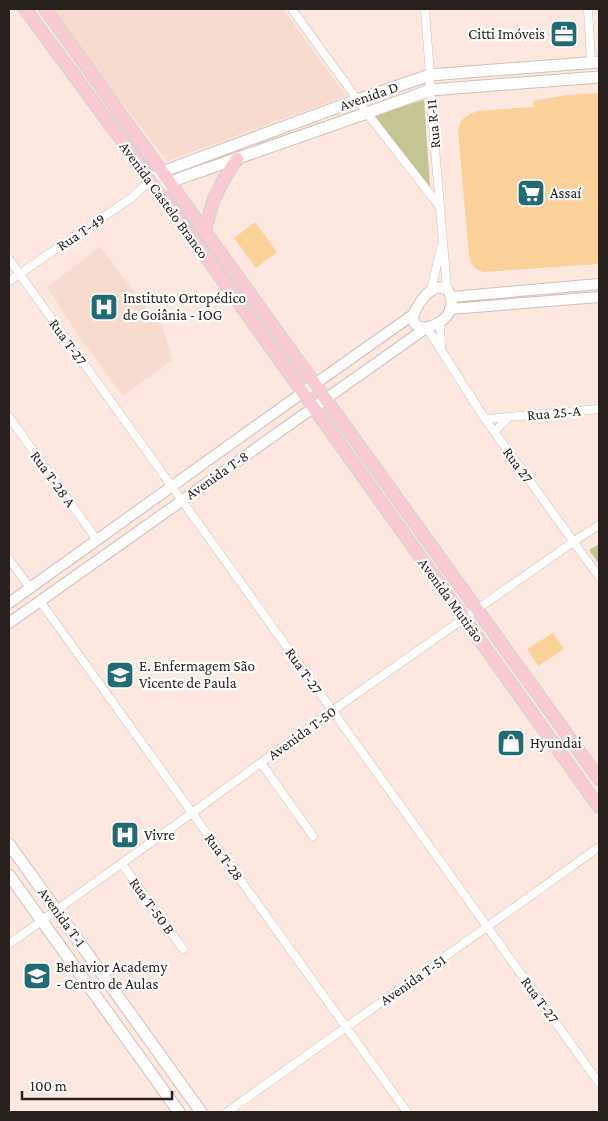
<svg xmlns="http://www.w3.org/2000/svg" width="608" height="1121" font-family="'Crimson Pro',serif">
	<rect width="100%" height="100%" fill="#fde8e0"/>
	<!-- built -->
	<path fill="#f7dbcf" d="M50,9H283L346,96L167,161Z
		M100,247L163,328L172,360L123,396L81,339L47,287Z"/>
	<!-- green -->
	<path fill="#c4c592" d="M424,100L430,187L373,116Z
		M599,544V564L589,550Z"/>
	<!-- building -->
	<path fill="#fad299" d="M599,93V264L484,272L476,269L471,263L469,255L458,131L460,123L464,118L470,114L478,111L534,107L533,101L566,95Z
		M255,222L277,252L256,268L234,238Z
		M553,633L564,649L538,666L527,649Z"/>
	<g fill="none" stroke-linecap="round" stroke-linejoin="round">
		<defs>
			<path id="minor" d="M292,9L367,113L440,207
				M425,9L430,75V90L447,289
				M588,9L591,62
				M9,259L599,1083
				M9,281L131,198L151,180
				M431,290L441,248
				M440,321L441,348
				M427,328L485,419L599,577
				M9,417L97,540
				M485,419L599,409
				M494,432L509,417
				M9,559L30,588
				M40,601L407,1112
				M261,763L313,836
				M122,864L183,949
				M9,944L192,813L332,711L573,542L599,525
				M227,1112L599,847"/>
			<path id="tertiary" d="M438,287L447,289C470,324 399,344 416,309C421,299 428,291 438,287Z
				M452,297L599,284
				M450,309L599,297
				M9,603L302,393L414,314
				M9,623L426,328"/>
			<path id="secondary" d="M151,180L163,172L178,166L357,100L430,75L599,62
				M157,189L181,178L367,113L430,90L599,77
				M9,844L201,1112
				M9,875L179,1112"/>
			<path id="primary" d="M25,9L151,180L599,807
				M45,9L599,779
				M205,231L213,201L224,179L237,159"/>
		</defs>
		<!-- minor casing -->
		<use href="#minor" stroke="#d3bfb7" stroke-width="9"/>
		<!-- tertiary casing -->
		<use href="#tertiary" stroke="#d3bfb7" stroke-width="12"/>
		<!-- secondary casing -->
		<use href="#secondary" stroke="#d3bfb7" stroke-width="13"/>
		<!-- primary casing -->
		<use href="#primary" stroke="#d4d2d2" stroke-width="14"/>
		<!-- minor -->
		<use href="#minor" stroke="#fff" stroke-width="8"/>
		<!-- tertiary -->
		<use href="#tertiary" stroke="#fff" stroke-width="10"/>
		<!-- secondary -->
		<use href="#secondary" stroke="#fff" stroke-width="11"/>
		<!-- primary -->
		<use href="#primary" stroke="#f9cad1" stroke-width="12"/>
	</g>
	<!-- icons -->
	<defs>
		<symbol id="office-square" viewBox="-11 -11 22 22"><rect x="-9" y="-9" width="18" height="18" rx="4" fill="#216b75" stroke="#fff"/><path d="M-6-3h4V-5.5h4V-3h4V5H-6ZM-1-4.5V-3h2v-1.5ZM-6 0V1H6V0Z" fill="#fff"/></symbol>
		<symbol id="supermarket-square" viewBox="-11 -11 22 22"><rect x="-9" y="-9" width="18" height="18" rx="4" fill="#216b75" stroke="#fff"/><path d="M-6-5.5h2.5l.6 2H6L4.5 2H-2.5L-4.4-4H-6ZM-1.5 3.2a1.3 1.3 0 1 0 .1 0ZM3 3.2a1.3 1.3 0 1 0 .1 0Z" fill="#fff"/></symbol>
		<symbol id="hospital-square" viewBox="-11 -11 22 22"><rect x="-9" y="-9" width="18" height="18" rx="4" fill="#216b75" stroke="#fff"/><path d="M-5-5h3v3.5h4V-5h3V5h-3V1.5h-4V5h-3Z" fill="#fff"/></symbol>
		<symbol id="university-square" viewBox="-11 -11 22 22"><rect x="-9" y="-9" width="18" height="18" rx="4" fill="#216b75" stroke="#fff"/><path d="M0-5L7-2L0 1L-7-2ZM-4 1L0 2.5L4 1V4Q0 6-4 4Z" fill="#fff"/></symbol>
		<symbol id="shop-square" viewBox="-11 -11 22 22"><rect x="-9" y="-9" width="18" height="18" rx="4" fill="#216b75" stroke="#fff"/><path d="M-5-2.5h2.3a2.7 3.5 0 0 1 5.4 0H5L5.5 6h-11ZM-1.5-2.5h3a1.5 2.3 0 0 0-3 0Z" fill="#fff"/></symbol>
	</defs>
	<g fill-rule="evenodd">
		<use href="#office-square" x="548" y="18" width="32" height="32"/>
		<use href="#supermarket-square" x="515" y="177" width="32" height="32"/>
		<use href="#hospital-square" x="88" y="291" width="32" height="32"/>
		<use href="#university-square" x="104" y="659" width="32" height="32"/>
		<use href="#shop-square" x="495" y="727" width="32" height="32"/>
		<use href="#hospital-square" x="109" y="819" width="32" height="32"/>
		<use href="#university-square" x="21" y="960" width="32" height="32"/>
	</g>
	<g text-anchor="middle" stroke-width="4.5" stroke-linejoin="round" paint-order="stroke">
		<!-- poi labels -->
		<g font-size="15" fill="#28201d" stroke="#fff" text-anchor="start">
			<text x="545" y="39" text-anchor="end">Citti Imóveis</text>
			<text x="550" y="198">Assaí</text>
			<text x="123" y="303">Instituto Ortopédico<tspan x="123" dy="17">de Goiânia - IOG</tspan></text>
			<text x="139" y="671">E. Enfermagem São<tspan x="139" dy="17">Vicente de Paula</tspan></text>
			<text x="530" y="748">Hyundai</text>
			<text x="144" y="840">Vivre</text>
			<text x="56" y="972">Behavior Academy<tspan x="56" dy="17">- Centro de Aulas</tspan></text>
		</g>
		<!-- street labels -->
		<g font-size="15" fill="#28201d" stroke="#fff">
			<text transform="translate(369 96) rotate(-19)" y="5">Avenida D</text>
			<text transform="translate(433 124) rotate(-95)" y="5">Rua R-11</text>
			<text transform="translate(164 200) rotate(54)" y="5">Avenida Castelo Branco</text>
			<text transform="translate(81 232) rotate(-34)" y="5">Rua T-49</text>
			<text transform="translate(68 342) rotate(54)" y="5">Rua T-27</text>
			<text transform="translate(554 413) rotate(-5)" y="5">Rua 25-A</text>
			<text transform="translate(518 465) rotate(54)" y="5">Rua 27</text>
			<text transform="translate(217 475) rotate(-35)" y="5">Avenida T-8</text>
			<text transform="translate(53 479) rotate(54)" y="5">Rua T-28 A</text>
			<text transform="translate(451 600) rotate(54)" y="5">Avenida Mutirão</text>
			<text transform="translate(304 671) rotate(55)" y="5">Rua T-27</text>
			<text transform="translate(302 733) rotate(-36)" y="5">Avenida T-50</text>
			<text transform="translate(224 857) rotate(54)" y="5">Rua T-28</text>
			<text transform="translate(152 906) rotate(54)" y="5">Rua T-50 B</text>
			<text transform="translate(62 917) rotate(54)" y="5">Avenida T-1</text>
			<text transform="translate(413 980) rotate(-35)" y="5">Avenida T-51</text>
			<text transform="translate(540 1000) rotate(54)" y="5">Rua T-27</text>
		</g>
	</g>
	<!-- border -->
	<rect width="608" height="1121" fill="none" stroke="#28201d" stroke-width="20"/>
	<!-- scale -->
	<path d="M22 1091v8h150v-8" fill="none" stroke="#28201d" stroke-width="2.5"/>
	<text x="30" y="1091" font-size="15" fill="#28201d" stroke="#ffffff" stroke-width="4" paint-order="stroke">100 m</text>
</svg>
